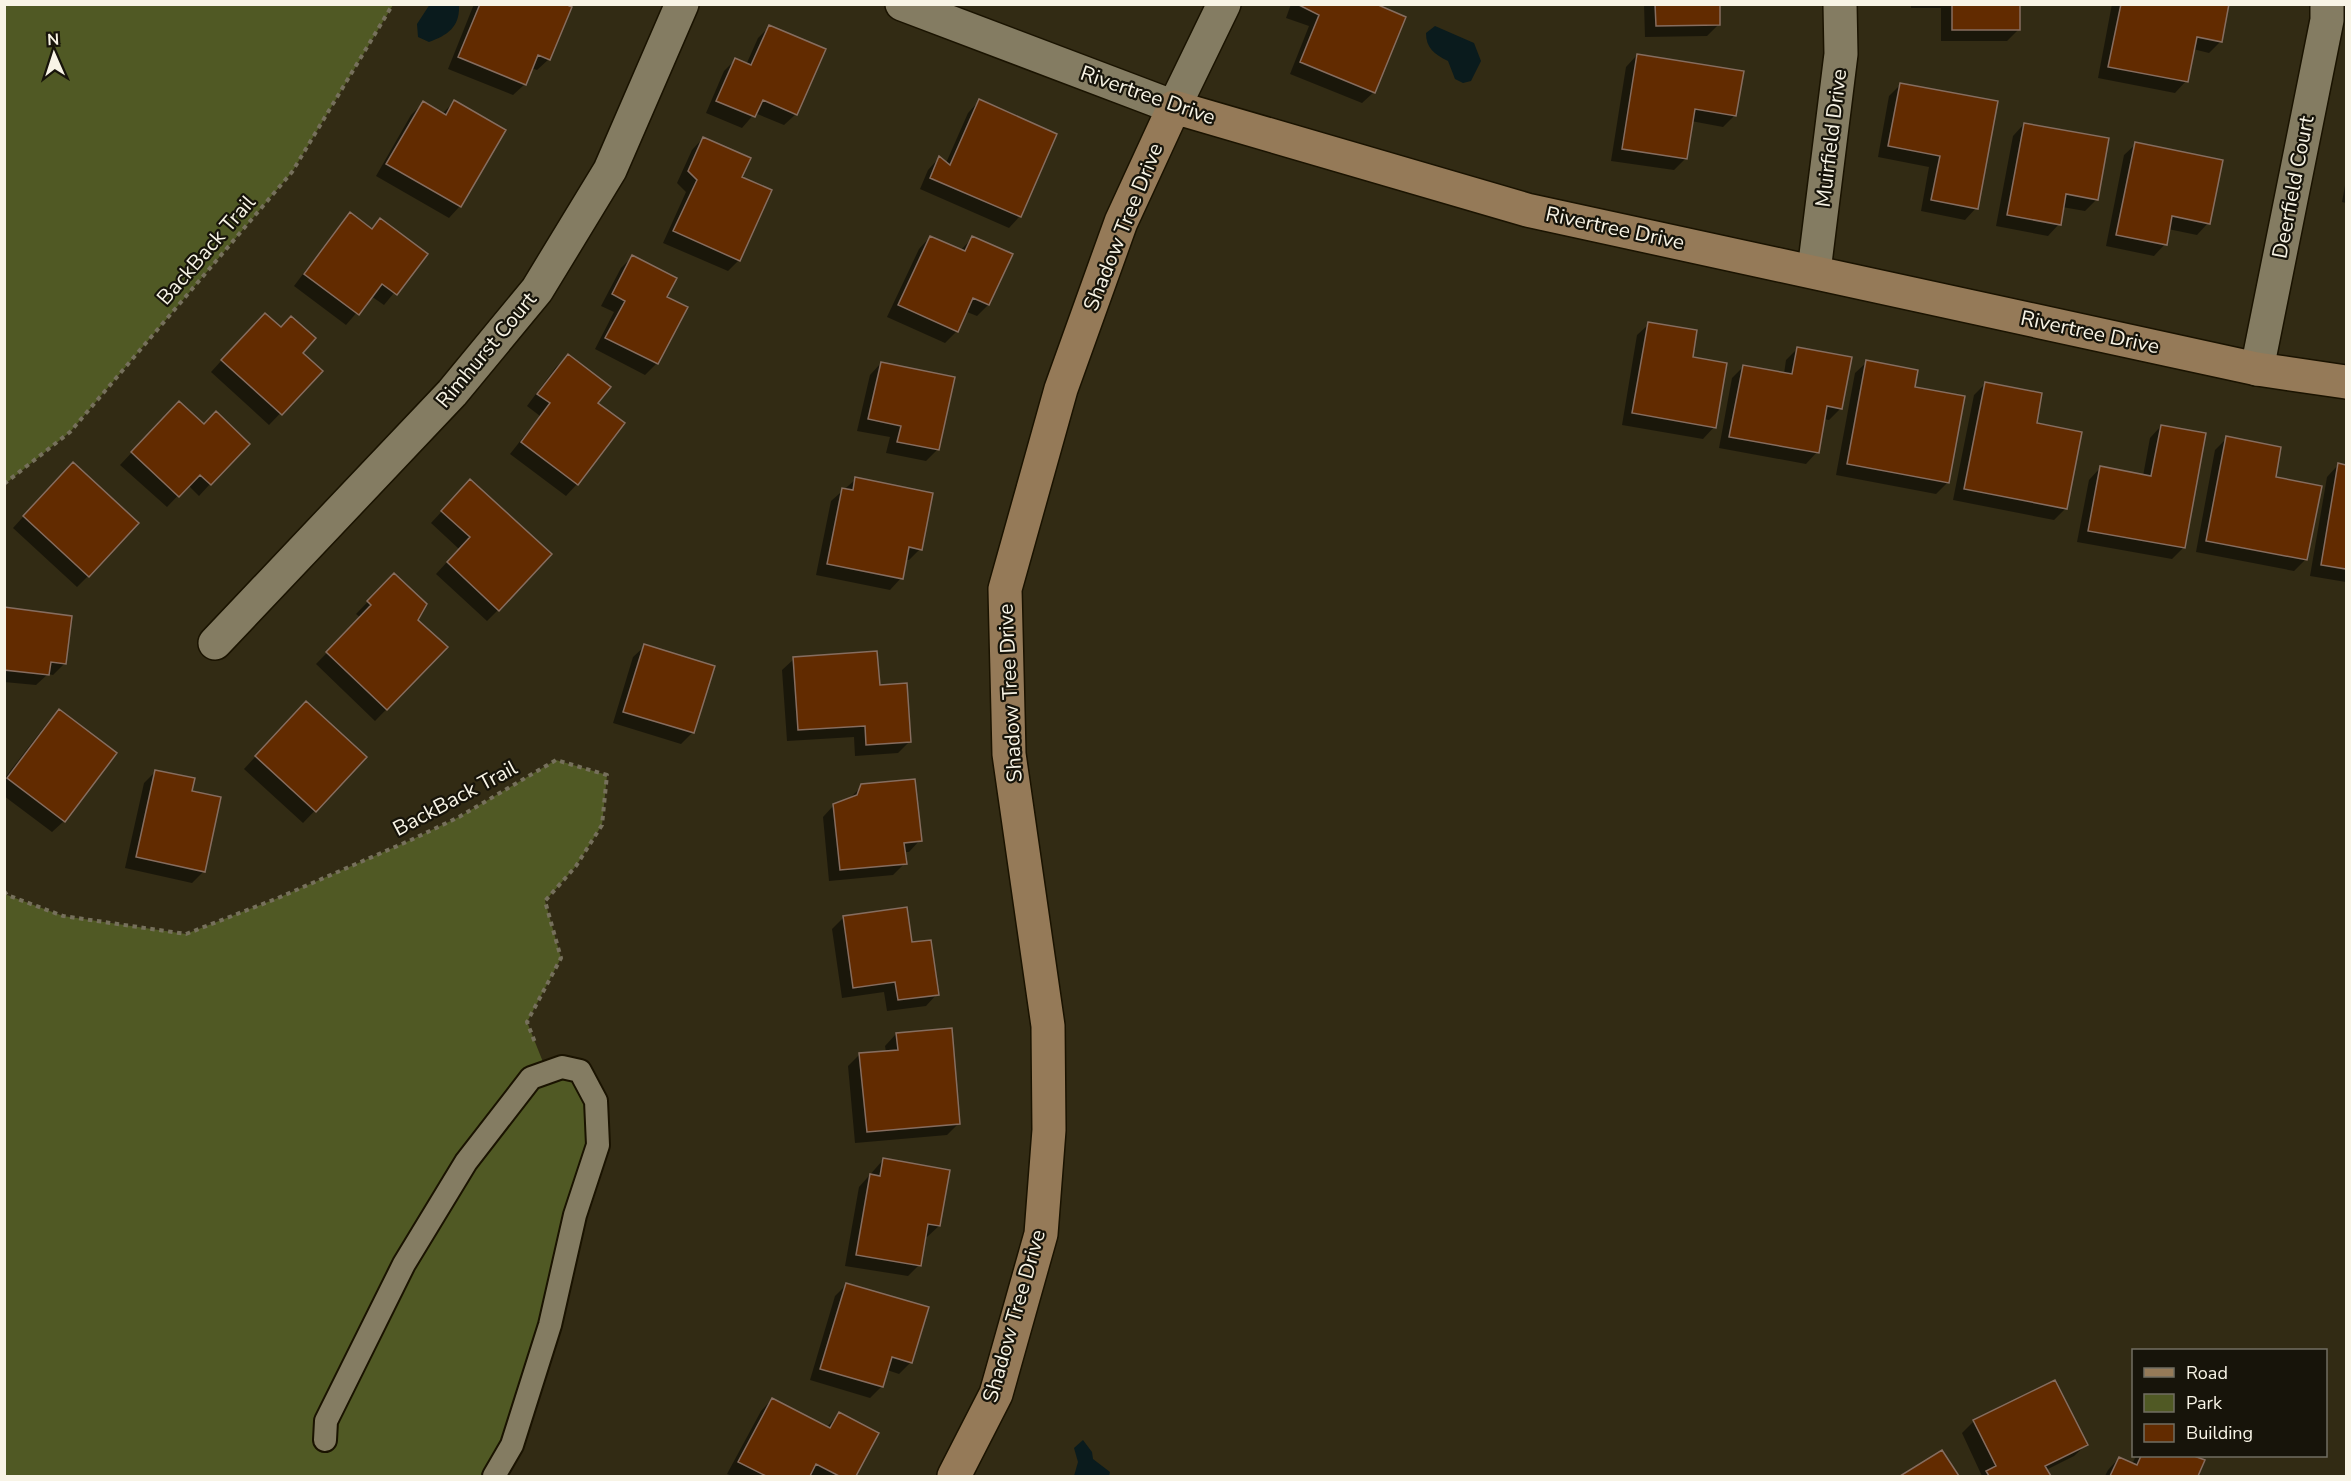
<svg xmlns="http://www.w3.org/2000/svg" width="2351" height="1481" font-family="'Nunito Sans',sans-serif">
	<rect width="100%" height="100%" fill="#322b14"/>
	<!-- green -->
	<path fill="#505924" d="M5,4L393,5L292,172L70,432L5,484Z
		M556,760L607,775L602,825L576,866L545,901L561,958L527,1022L547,1072L580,1071L598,1145L494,1476H5L4,891L7,895L63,916L186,934L278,898L411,840L459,817Z"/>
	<!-- water -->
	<path fill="#0a1b1d" d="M430,4L459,5C460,26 449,35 429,42L418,37L417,24Z
		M1435,26L1474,43L1481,61L1471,81L1463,83L1455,79L1448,61C1434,54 1426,48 1426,33Z
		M1083,1440L1092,1452L1093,1459L1110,1472L1109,1476H1074L1078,1462L1074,1448Z"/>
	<!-- shadow -->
	<path fill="#0007" d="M474,4H561L549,59L537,70L531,68L525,84L513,95L448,69Z
		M1291,4H1372L1374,92L1362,103L1290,74L1309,26L1286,18Z
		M1644,4H1719V24L1707,36L1645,37Z
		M1911,4H2019V29L2007,41H1941V8H1911Z
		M2112,4H2228L2221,41L2209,53L2193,49L2186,81L2175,93L2098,78Z
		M769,27L796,114L784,125L755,113L742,128L706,113L724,71L735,60L746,65L758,38Z
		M1637,55L1735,115L1723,127L1691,121L1685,159L1674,170L1611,161L1626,67Z
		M1900,85L1976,208L1965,220L1921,211L1929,167L1878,157L1889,96Z
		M979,101L1020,216L1009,228L920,189L928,170L939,158L946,163L968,113Z
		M454,102L460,206L449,218L376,176L411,115L423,103L442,114Z
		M2024,124L2097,199L2085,211L2062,207L2059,224L2048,236L1996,226L2013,136Z
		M703,138L739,260L728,271L663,243L686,192L677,183L692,150Z
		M2136,144L2208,223L2197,235L2168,229L2165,244L2154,256L2106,246L2124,155Z
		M2346,180V203L2342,202Z
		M350,214L371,230L381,220L426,254L384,305L371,296L346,325L294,286L339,226Z
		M930,237L961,250L972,238L988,305L977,316L967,312L957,331L945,343L887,317L919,249Z
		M632,257L665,297L686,308L657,363L645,375L595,349L614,312L601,306L621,268Z
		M1649,324L1691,358L1714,427L1703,439L1622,425L1637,335Z
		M253,326L281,329L301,353L321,371L269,425L211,372Z
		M1798,348L1840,409L1829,420L1823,419L1817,452L1806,464L1719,448L1732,378L1744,366L1784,374L1786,360Z
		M568,356L577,484L566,496L510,454L540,416L527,406L556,367Z
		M1867,362L1913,389L1948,482L1936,494L1836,475L1855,373Z
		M881,363L937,450L926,461L886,453L890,437L857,431L870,375Z
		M1986,383L2035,424L2066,508L2054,520L1953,500L1974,395Z
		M168,414L210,484L199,496L188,485L167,507L120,465Z
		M2161,426L2183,548L2172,559L2077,542L2089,480L2100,468L2143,476L2150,438Z
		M2227,438L2274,479L2306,559L2294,571L2196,552L2215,450Z
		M2338,465L2346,466V582L2310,576L2327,477Z
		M61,475L88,576L77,587L13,528Z
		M856,479L920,549L909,560H905L901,578L890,590L816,575L831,501Z
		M459,493L498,610L487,621L436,574L459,549L431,523Z
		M394,575L417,620L446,648L375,721L316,664L361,618L356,614Z
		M4,609L65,663L53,675L48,674L36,685L4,682Z
		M645,646L713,667L692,733L681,744L613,723L633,657Z
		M794,659L878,686L909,742L898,753L855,756L854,737L787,741L782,670Z
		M59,711L64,821L52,832L4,796V779L48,722Z
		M295,714L365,758L303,823L244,769Z
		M156,771L191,792L204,871L192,883L125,868L144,783Z
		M862,786L920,840L909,852H904L905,863L893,875L829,881L823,817L834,805L850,798Z
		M843,918L911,943L937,994L926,1006L887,1011L884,992L842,998L832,929Z
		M896,1034L959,1123L947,1135L855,1143L848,1066L860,1054L886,1052L885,1046Z
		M883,1160L939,1226L927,1237L924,1236L919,1265L908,1276L845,1266L859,1187Z
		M847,1284L911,1362L899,1374L887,1370L882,1386L870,1398L810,1380L835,1296Z
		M772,1399L826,1428L839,1414L877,1434L854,1476H732L727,1474L761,1411Z
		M1974,1421L2086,1445L2074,1456L2046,1470L2049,1476H1982L1962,1433Z
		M1941,1452L1957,1476H1902Z
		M2136,1456H2190L2203,1461L2197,1476H2105L2108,1470L2119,1458L2132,1464Z"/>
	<!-- building -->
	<path fill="#622b00" stroke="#866d5f" stroke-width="1.5" d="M480,4H565L572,7L550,60L538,55L526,85L458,57Z
		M1297,4H1376L1406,17L1375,93L1300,62L1319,15Z
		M1655,4H1720V25L1656,26Z
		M1952,4H2020V30H1952Z
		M2121,4H2229L2222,42L2197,37L2188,82L2108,67Z
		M769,25L826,49L797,115L763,100L755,117L716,101L735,58L751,65Z
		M1637,54L1744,71L1736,116L1695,109L1687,159L1622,149Z
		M1900,83L1998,101L1978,209L1931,200L1940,156L1888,146Z
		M979,99L1057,134L1021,217L930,178L939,156L950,165Z
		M454,100L506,130L461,207L386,164L423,101L446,115Z
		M2024,123L2109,138L2098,200L2066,194L2061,225L2007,215Z
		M703,137L751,158L742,177L772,190L740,261L673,231L697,180L688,171Z
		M2135,142L2223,160L2210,224L2172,216L2167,245L2116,235Z
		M350,212L372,229L380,218L428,254L397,295L382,284L359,315L304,274Z
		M930,236L965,251L972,236L1013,254L989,305L973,298L958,332L898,305Z
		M632,255L677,278L667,297L688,307L658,364L605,338L625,301L612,294Z
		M265,313L281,327L291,316L316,338L303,353L323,371L282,415L221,360Z
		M1648,322L1697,330L1693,357L1727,363L1716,428L1632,413Z
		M1797,347L1852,357L1842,409L1827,406L1819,453L1729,437L1743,365L1792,374Z
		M568,354L611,387L598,403L625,423L578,485L521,442L550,403L537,394Z
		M1866,360L1918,370L1915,387L1965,396L1949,483L1847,464Z
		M881,362L955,377L939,450L897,442L901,426L868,419Z
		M1985,382L2042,393L2037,423L2082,432L2067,509L1964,489Z
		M179,401L204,424L216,411L250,444L211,485L200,475L179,497L131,452Z
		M2161,425L2206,433L2185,548L2088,531L2100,466L2151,476Z
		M2226,436L2281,447L2276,477L2322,486L2307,560L2206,541Z
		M73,462L139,523L89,577L23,516Z
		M2338,463L2346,465V569L2321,565Z
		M855,477L933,493L922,550L909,547L903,579L827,564L842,488L853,490Z
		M470,479L552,554L499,611L447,562L470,537L441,511Z
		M394,573L427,604L418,620L448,647L387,710L326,652L371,605L367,601Z
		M4,607L72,616L66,664L51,662L49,675L4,670Z
		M644,644L715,666L694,733L623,712Z
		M877,651L880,685L907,683L911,742L866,745L865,726L798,730L793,657Z
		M306,701L367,757L316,812L255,756Z
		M59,709L117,753L65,822L7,778Z
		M155,770L195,778L192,791L221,797L205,872L136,857Z
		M915,779L922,841L904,843L907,864L840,870L833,804L857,795L861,784Z
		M907,907L912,942L931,940L939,995L898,1000L895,982L853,988L843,916Z
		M952,1028L960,1124L867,1132L859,1053L898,1050L896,1033Z
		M883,1158L950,1170L940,1226L928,1224L921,1266L856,1255L870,1174L880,1176Z
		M846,1283L929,1307L912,1363L892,1357L883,1387L820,1369Z
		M2055,1380L2088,1445L2045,1466L2051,1476H1989L1986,1471L1996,1466L1973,1420Z
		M772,1398L830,1428L839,1412L879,1433L856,1476H839L816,1464L810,1476H766L738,1462Z
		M1942,1450L1959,1476H1900Z
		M2141,1456H2194L2205,1460L2198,1476H2110L2119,1457L2137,1465Z"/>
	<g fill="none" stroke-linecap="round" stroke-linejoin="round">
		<defs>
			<path id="lane" d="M325,1440L326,1421L404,1264L466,1162L531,1078L562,1067L580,1071L596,1101L598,1145L575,1215L550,1325L512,1445L494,1476"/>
			<path id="street" d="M902,4L1174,107L1224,4
				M1814,271L1841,54L1840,4
				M2257,369L2327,20V4
				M215,643L452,393L537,290L610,170L682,4"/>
			<path id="secondary" d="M954,1476L996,1394L1041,1234L1049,1130L1048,1026L1009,754L1005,589L1061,389L1121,222L1174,107L1527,210L2257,369L2346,382"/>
		</defs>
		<!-- lane casing -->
		<use href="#lane" stroke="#1a1300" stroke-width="26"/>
		<!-- street casing -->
		<use href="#street" stroke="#1a1300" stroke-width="36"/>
		<!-- secondary casing -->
		<use href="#secondary" stroke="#1a1300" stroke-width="36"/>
		<!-- path -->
		<path stroke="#76705c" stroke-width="4" stroke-dasharray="4.5 4.5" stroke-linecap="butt" d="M4,484L70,432L292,172L393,4
			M4,891L7,895L63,916L186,934L278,898L411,840L459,817L556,760L607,775L602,825L576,866L545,901L561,958L527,1022L536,1045"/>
		<!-- lane -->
		<use href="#lane" stroke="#847c62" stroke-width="22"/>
		<!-- street -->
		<use href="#street" stroke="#847c62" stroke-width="33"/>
		<!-- secondary -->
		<use href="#secondary" stroke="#957a58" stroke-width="33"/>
	</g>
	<g text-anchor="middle" stroke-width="4.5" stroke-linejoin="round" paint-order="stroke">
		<!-- street labels -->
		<g font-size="21" fill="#f8f4e6" stroke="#17140a">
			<text transform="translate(1148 95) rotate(19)" y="7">Rivertree Drive</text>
			<text transform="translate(1831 138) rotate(-83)" y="7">Muirfield Drive</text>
			<text transform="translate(2293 187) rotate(-79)" y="7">Deerfield Court</text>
			<text transform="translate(1123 227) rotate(-68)" y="7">Shadow Tree Drive</text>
			<text transform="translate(1615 228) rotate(12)" y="7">Rivertree Drive</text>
			<text transform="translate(206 250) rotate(-49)" y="7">BackBack Trail</text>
			<text transform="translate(2090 332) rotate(12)" y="7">Rivertree Drive</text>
			<text transform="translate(486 350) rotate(-50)" y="7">Rimhurst Court</text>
			<text transform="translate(1010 693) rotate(-93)" y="7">Shadow Tree Drive</text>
			<text transform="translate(455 798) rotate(-28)" y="7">BackBack Trail</text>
			<text transform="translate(1014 1316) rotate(-74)" y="7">Shadow Tree Drive</text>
		</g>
	</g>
	<!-- border -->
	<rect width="2351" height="1481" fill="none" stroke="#f8f4e6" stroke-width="12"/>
	<!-- legend -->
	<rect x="2132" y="1349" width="195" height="108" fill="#17140a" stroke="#716e62" stroke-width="1.5"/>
	<rect x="2144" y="1368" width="30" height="9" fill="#957a58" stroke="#716e62" stroke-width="1.5"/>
	<text x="2186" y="1379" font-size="18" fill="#f8f4e6">Road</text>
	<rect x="2144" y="1394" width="30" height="18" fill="#505924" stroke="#716e62" stroke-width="1.5"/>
	<text x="2186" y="1409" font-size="18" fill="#f8f4e6">Park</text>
	<rect x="2144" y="1424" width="30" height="18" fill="#622b00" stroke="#716e62" stroke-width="1.5"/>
	<text x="2186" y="1439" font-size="18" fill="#f8f4e6">Building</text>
	<!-- north arrow -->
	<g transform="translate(54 54) rotate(357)" stroke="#17140a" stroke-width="4.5" paint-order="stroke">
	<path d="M0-4.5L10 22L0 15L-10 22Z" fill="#f8f4e6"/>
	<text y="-9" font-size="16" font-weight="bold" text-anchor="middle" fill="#f8f4e6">N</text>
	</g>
</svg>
